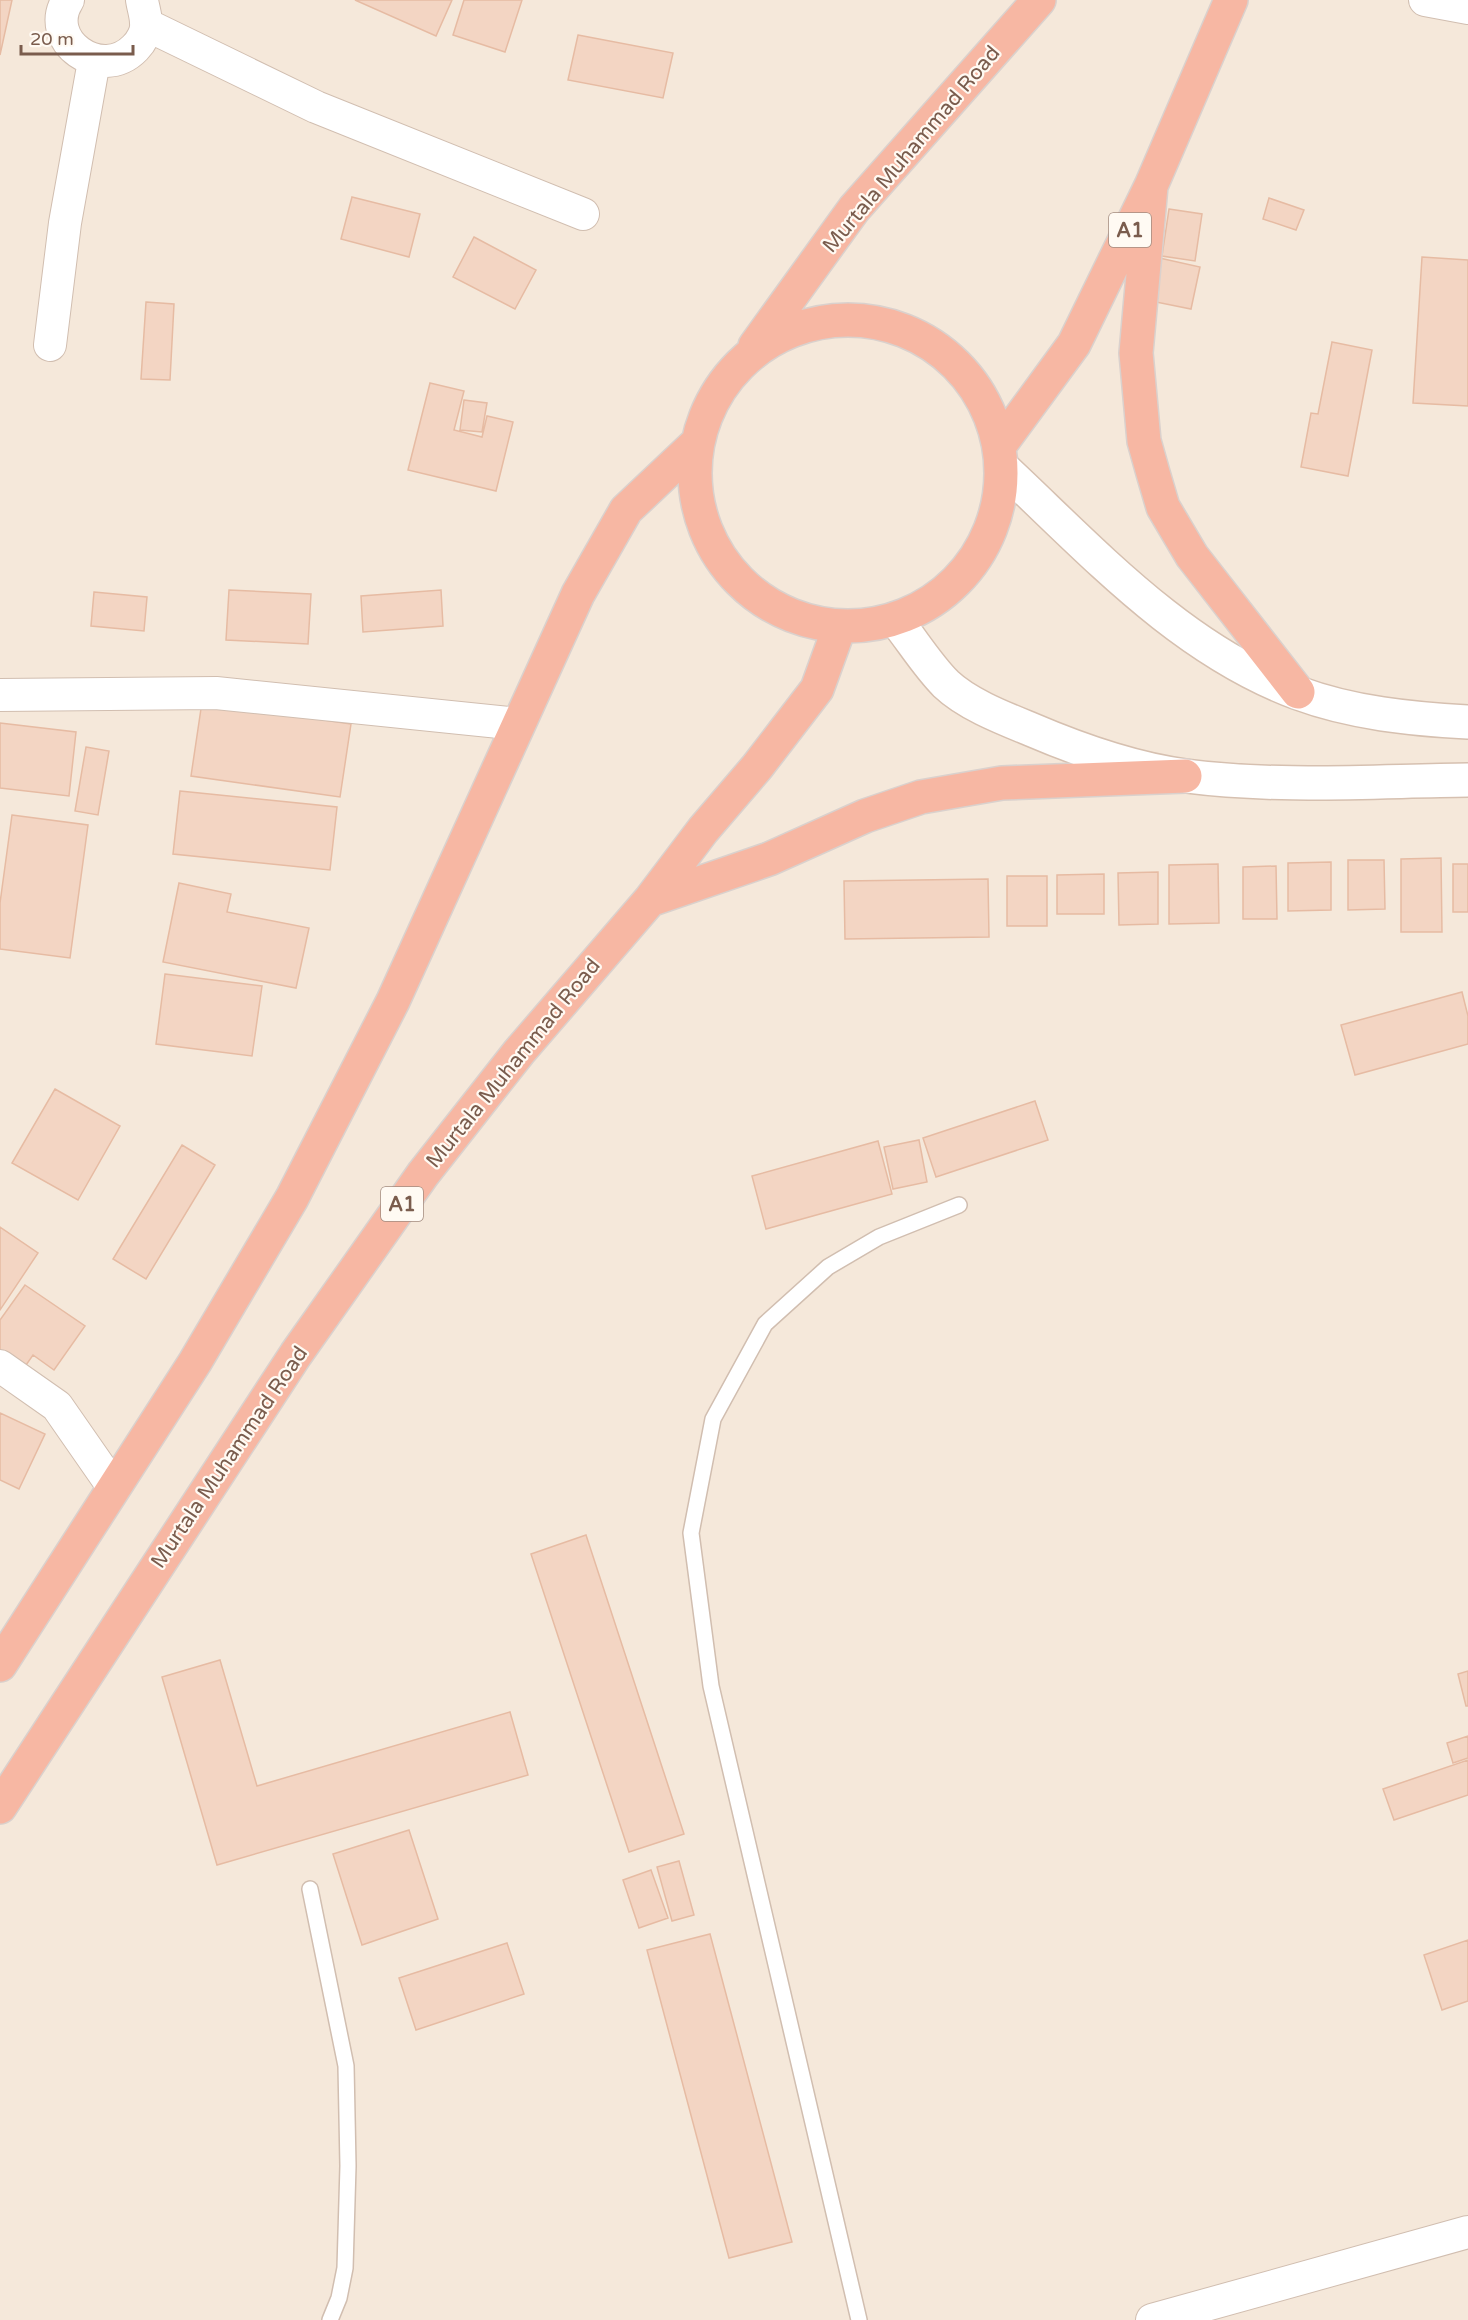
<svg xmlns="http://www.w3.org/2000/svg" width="1468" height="2320" font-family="'Varela Round',sans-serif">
	<rect width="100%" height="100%" fill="#fdf6ec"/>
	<!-- residential -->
	<path fill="#f5e8da" d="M0,0H1468V2320H0Z"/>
	<!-- building -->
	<path fill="#f3d5c3" stroke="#e6bba3" stroke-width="1.5" d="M0,0H12L0,55Z
		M355,0H452L436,36Z
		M464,0H522L505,52L453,35Z
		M578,35L673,53L663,98L568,80Z
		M352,197L420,214L409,257L341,239Z
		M1269,198L1304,210L1296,230L1263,219Z
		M1169,209L1202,214L1195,261L1162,256Z
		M474,237L536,270L515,309L453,277Z
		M1155,257L1200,267L1191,309L1146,300Z
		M1422,257L1468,260V406L1413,403Z
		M146,302L174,304L170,380L141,379Z
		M1332,342L1372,350L1348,476L1301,467L1311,413L1318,414Z
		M430,383L464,391L454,430L482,437L487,416L513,422L496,491L408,470Z
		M464,400L487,403L482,432L460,430Z
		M229,590L311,594L308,644L226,640Z
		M441,590L443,626L363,632L361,596Z
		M94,592L147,597L144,631L91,626Z
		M202,702L351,724L340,797L191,776Z
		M0,723L76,732L69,796L0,788Z
		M86,747L109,751L98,815L75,811Z
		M180,791L337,807L330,870L173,854Z
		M12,815L88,825L70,958L0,949V903Z
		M1441,858L1442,932H1401V859Z
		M1348,860H1384L1385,909L1348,910Z
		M1331,862V910L1288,911V863Z
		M1218,864L1219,923L1169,924V865Z
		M1453,864H1468V912H1453Z
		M1276,866L1277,919H1243V867Z
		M1158,872V924L1119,925L1118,873Z
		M1104,874V914H1057V875Z
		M1007,876H1047V926H1007Z
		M988,879L989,937L845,939L844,881Z
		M179,883L231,894L227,912L309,928L296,988L163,962Z
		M165,974L262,986L252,1056L156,1044Z
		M1462,992L1468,1016V1044L1355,1075L1341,1025Z
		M55,1089L120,1126L78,1200L12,1163Z
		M1035,1101L1048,1140L936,1177L923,1138Z
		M919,1140L927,1182L893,1189L884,1147Z
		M878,1141L892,1194L766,1229L752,1176Z
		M182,1145L215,1165L146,1279L113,1259Z
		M0,1227L38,1253L0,1310Z
		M25,1285L85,1326L54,1370L33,1355L17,1378L0,1366V1320Z
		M0,1413L45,1434L19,1489L0,1480Z
		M586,1535L684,1834L629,1852L531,1554Z
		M220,1660L257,1786L510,1712L528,1775L217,1865L162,1677Z
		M1468,1671V1706H1466L1458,1674Z
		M1468,1736V1758L1453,1763L1447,1743Z
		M1468,1760V1795L1394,1820L1383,1789Z
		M409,1830L438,1919L362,1945L333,1854Z
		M679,1861L694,1915L672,1921L657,1867Z
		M651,1870L668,1918L639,1928L623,1880Z
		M710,1934L792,2242L729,2258L647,1950Z
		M1468,1940V2001L1442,2010L1424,1955Z
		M507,1943L524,1994L416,2030L399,1978Z"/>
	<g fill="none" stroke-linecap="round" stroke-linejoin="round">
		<defs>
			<path id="lane" d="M310,1889L346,2066L348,2166L345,2268L339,2298L330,2320
				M859,2320L711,1686L691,1533L713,1419L765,1324L828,1267L879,1237L959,1205"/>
			<path id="street" d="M68,0C42,40 101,83 135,48C141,42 147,32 146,23C146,16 143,7 142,0
				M1425,0L1468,8
				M147,25L316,107L583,214
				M50,345L65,223L94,61
				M0,695L216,693L518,724
				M0,1366L57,1406L114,1488
				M1152,2320L1468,2232"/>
			<path id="secondary" d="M1003,468C1093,552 1180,649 1298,693C1352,713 1411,719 1468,722
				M895,619C912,640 927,665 946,684C967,704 1003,718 1030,729C1079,750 1132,769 1186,776C1279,788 1375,781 1468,780"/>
			<path id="highway" d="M1151,186L1136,353L1144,441L1153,473L1163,507L1192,556L1298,692
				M695 473a153 153 0 1 1 306 0a153 153 0 1 1-306 0Z
				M755,346L854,209L1039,0
				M1000,445L1074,344L1151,186L1231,0
				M650,900L769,859L865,816L921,797L1002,783L1185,776
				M0,1665L195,1362L292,1198L393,1001L578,594L626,510L696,444
				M0,1807L296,1354L423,1174L519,1052L650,900L703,830L757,767L817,689L838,631"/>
		</defs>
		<!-- lane casing -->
		<use href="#lane" stroke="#d1beb0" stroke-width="18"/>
		<!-- street casing -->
		<use href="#street" stroke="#d1beb0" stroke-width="34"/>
		<!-- secondary casing -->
		<use href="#secondary" stroke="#d6c0b0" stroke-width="36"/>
		<!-- highway casing -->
		<use href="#highway" stroke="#dad1cd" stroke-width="36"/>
		<!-- lane -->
		<use href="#lane" stroke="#fff" stroke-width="15"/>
		<!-- street -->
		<use href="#street" stroke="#fff" stroke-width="32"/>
		<!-- secondary -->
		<use href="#secondary" stroke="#fff" stroke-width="33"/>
		<!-- highway -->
		<use href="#highway" stroke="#f7b7a3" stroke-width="33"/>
	</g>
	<g text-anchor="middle" stroke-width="4.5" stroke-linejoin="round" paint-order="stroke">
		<!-- shield labels -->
		<g fill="#fffaf3" stroke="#a28b7f" stroke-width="1.5">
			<rect x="1109" y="213" width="42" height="34" rx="4.5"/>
			<rect x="381" y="1187" width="42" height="34" rx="4.5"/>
		</g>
		<g font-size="20" font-weight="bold" fill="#7a5c4d">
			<text x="1130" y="237">A1</text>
			<text x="402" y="1211">A1</text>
		</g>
		<!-- street labels -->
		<g font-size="21" fill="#7a5c4d" stroke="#fffaf3">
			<text transform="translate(911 149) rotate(-50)" y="7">Murtala Muhammad Road</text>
			<text transform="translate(513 1063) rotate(-51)" y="7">Murtala Muhammad Road</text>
			<text transform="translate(229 1457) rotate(-56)" y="7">Murtala Muhammad Road</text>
		</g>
	</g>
	<!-- scale -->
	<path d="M21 45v9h112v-9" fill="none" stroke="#7a5c4d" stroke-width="3"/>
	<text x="30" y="45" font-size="18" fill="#7a5c4d" stroke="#fffaf3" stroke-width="4.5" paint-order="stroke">20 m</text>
</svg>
